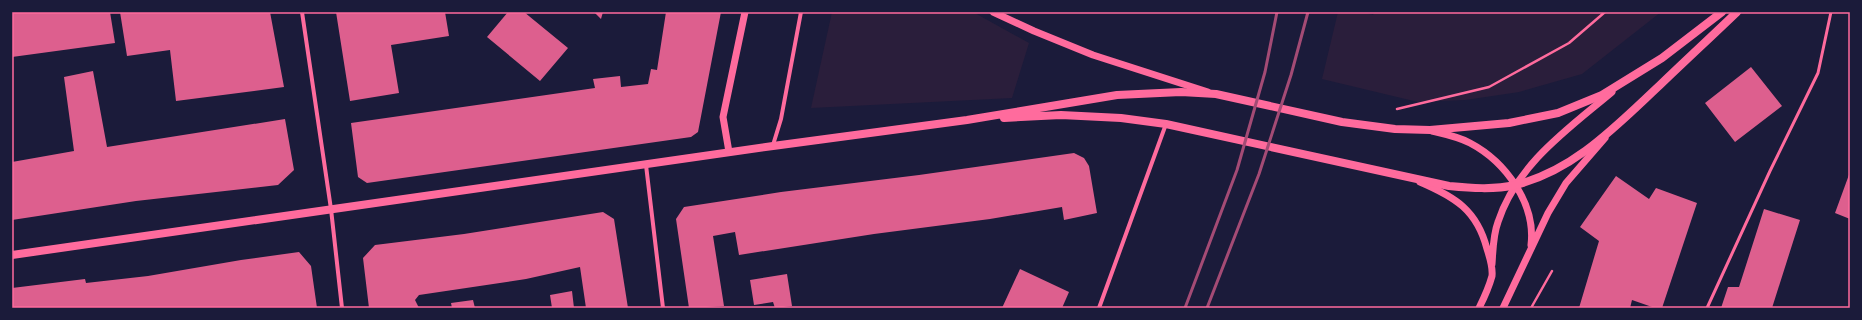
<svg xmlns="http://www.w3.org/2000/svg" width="1862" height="320" font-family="'DejaVu Sans',sans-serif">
	<rect width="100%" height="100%" fill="#1b1b3a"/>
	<!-- green -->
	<path fill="#2a1e3b" d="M832,12H973L1029,43L1012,98L811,108Z
		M1338,12H1362L1373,15L1375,12H1661L1582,74L1519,92L1465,100L1418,102L1322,79Z"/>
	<!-- building -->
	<path fill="#dd5f8e" d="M12,12H110L115,43L12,57Z
		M120,12H270L284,87L176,101L170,50L127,56Z
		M336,12H445L449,36L391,45L399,93L350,101Z
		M508,12H524L568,48L540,81L487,37Z
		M594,12H603L601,19Z
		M666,12H721L698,132L691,137L367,183L358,177L351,123L595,88L593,79L620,76L621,87L648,84L651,69L657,70Z
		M1751,67L1782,106L1735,142L1705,103Z
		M93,71L107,147L285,119L294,170L278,185L136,201L12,220V162L74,151L64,77Z
		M1074,153L1084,158L1089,166L1097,213L1064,220L1062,207L990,219L874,234L739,255L735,232L713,236L724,306L689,308L676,219L684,207L781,192L919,175Z
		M1850,172V219L1835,213Z
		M1616,176L1649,199L1656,188L1697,203L1662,308H1655L1632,300L1630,308H1579L1599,241L1580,227Z
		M1764,209L1800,220L1772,308H1721L1728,287H1739Z
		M603,212L614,219L628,308H586L580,267L526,279L419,295L415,300L419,308H369L363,258L375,245L464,234Z
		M299,252L311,266L317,308H12V288L85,279L86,283L148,276L241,260Z
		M1020,269L1069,292L1062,308H1002Z
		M787,274L792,306L775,308L773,302L754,305L750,280Z
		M572,291L574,308H552L550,295Z
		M473,300L475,308H452L451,303Z"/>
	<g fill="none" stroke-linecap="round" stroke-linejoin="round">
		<!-- path -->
		<path stroke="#ff6b9d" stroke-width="2.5" d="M1397,109L1489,87L1569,43L1605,12
			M1531,308L1552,271"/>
		<!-- service -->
		<path stroke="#ff6b9d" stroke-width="3" d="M1707,308L1770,171L1818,73L1831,12"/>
		<!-- minor -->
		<path stroke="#ff6b9d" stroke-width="4" d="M302,12L331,209L342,308
			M773,145L781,119L801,12
			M646,165L663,308
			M1099,308L1166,124"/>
		<!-- tertiary -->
		<path stroke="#ff6b9d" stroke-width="7" d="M993,12L1034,31L1093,55L1208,92
			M1432,131C1445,134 1459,137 1470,143C1506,162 1536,204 1531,245
			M729,152L723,117L745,12
			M1420,182C1455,197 1477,210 1487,249C1490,258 1493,267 1492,276C1489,287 1484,298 1479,308
			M1492,264C1493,250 1493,235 1498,222C1517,164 1568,129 1612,92
			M1503,308L1548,213L1566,183L1605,138"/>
		<!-- secondary -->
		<path stroke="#ff6b9d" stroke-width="8" d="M1004,118L1061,115L1121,118L1166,124L1449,186C1470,188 1494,190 1515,185C1574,171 1617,125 1660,85C1686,60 1712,36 1737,12
			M12,255L773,146L967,120L1117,95L1181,92L1216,94L1342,122L1395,129L1430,130L1509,123L1558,113L1602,95L1662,58L1722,12"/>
		<!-- rail -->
		<path stroke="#a44b75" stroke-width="3" d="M1185,308L1237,170L1265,72L1277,12
			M1207,308L1259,174L1291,75L1308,12"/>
	</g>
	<!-- border -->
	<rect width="1862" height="320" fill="none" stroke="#1b1b3a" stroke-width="26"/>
	<rect x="13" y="13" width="1836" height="294" fill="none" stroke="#ff6b9d" stroke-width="1.5"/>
</svg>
